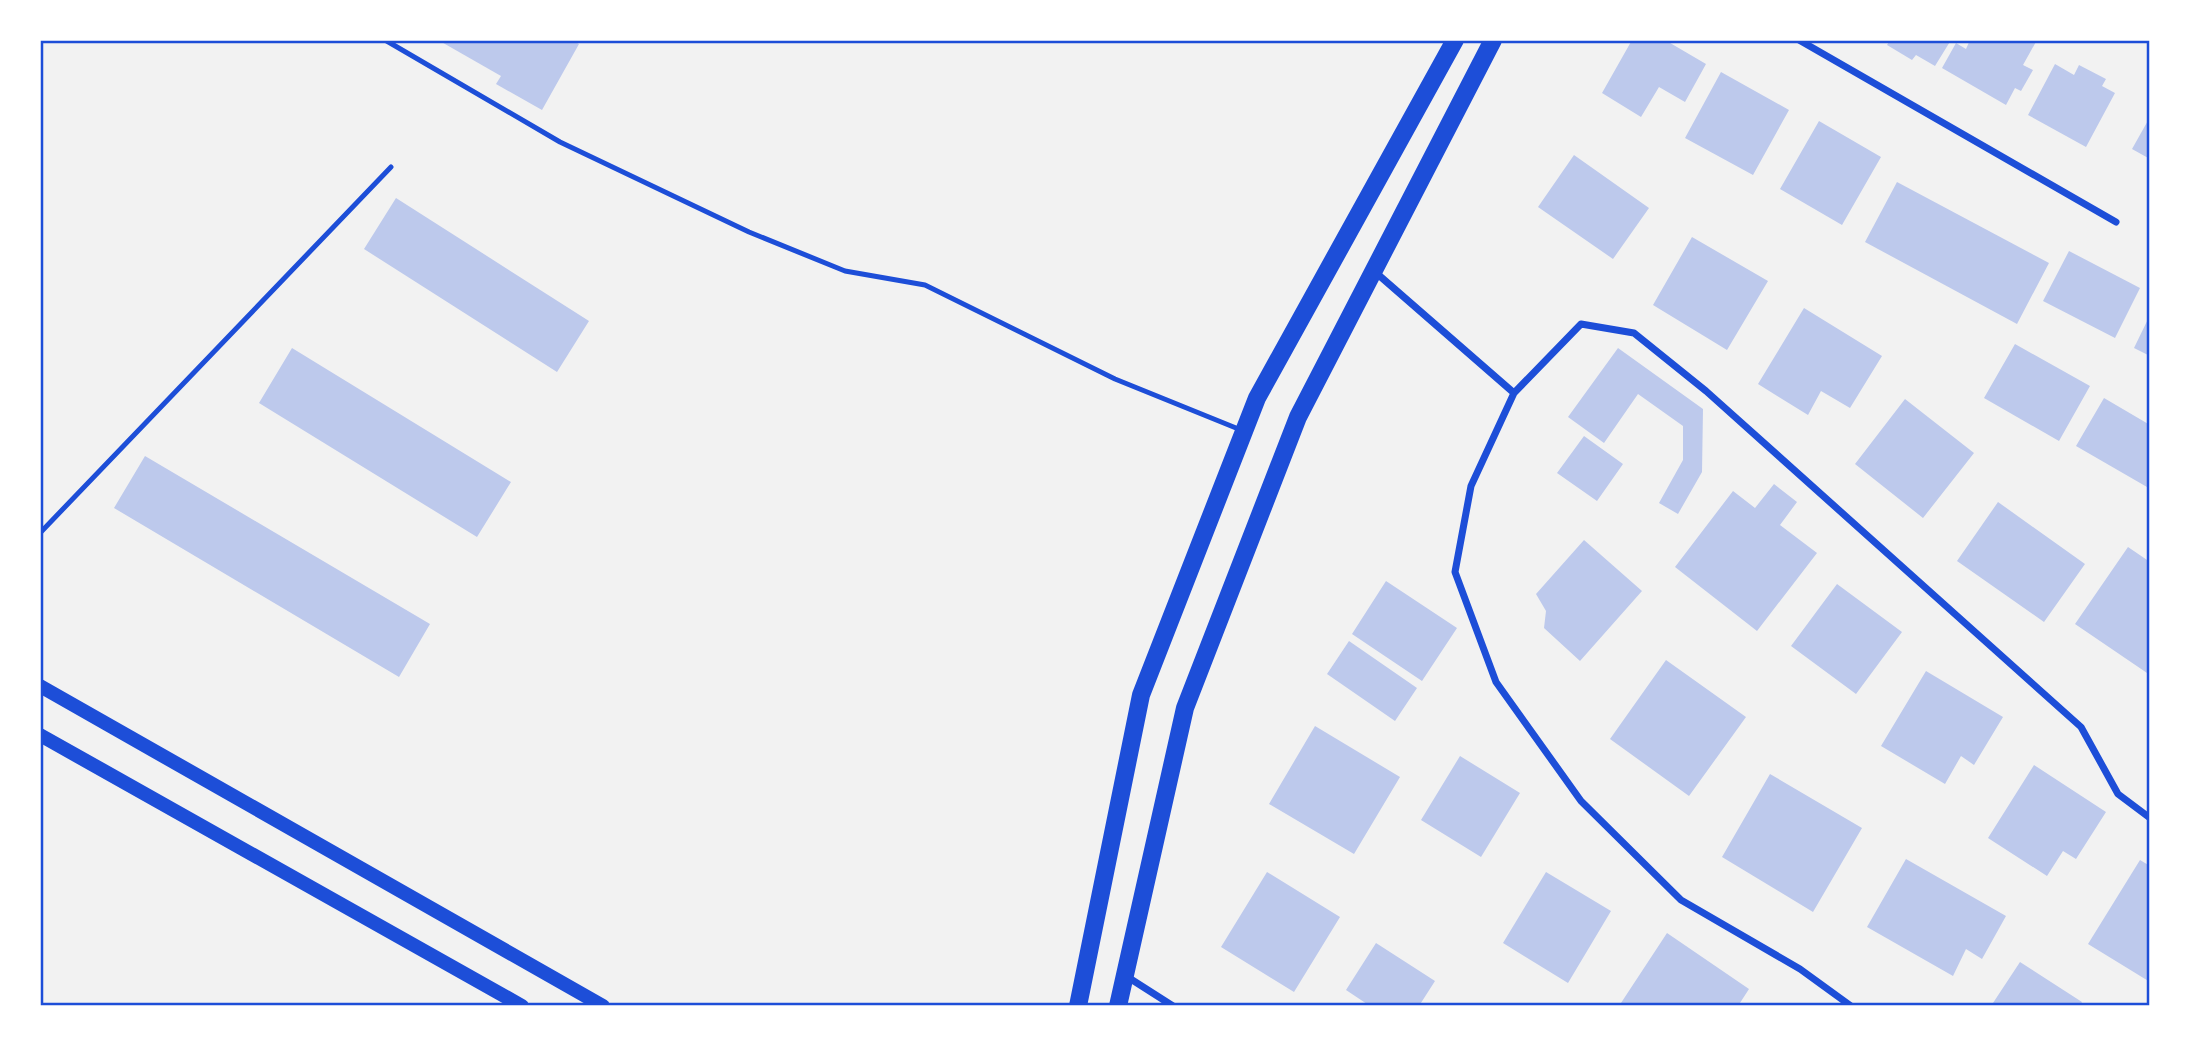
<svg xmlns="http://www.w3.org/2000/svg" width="2190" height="1046" font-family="'Space Grotesk',sans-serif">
	<rect width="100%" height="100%" fill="#f2f2f2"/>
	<!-- building -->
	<path fill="#bdc9ec" d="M438,40H572L579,44L542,110L496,84L501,76Z
		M1632,40H1665L1706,64L1685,102L1659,87L1641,117L1602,93Z
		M1890,40H1951L1935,66L1916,55L1912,60L1887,45Z
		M1970,40H2037L2023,65L2033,70L2021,91L2015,88L2006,105L1942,68L1956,43L1966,49Z
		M2055,64L2074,75L2079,65L2106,79L2102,86L2115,93L2086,147L2028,115Z
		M1721,72L1789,110L1753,175L1685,138Z
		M2150,117V159L2132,149Z
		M1819,121L1881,157L1842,225L1780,189Z
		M1574,155L1649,208L1613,259L1538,207Z
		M1897,182L2049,263L2017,324L1865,242Z
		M396,198L589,321L557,372L364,249Z
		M1692,237L1768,281L1727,350L1653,305Z
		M2069,251L2140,288L2115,338L2043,301Z
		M1804,308L1882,356L1850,408L1821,391L1808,415L1758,384Z
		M2150,315V356L2134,348Z
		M2015,344L2090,386L2059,441L1984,398Z
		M292,348L511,482L477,537L259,403Z
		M1618,348L1703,409L1702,472L1678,514L1659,503L1683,460V426L1638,394L1604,443L1568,417Z
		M2104,398L2150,425L2147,487L2076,446Z
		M1905,399L1974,453L1923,518L1855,464Z
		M1584,436L1623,464L1597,501L1557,473Z
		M145,456L430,624L399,677L114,508Z
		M1774,484L1797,502L1780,525L1817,553L1757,631L1675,567L1733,491L1755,508Z
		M1998,502L2085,564L2044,622L1957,561Z
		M1584,540L1642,591L1580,661L1544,628L1546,611L1536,594Z
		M2128,547L2150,562V675L2075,624Z
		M1386,581L1457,628L1422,681L1352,634Z
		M1837,584L1902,632L1856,694L1791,646Z
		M1349,641L1417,688L1395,721L1327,674Z
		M1666,660L1746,717L1689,796L1610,739Z
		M1926,671L2003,717L1974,765L1961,756L1945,784L1881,746Z
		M1315,726L1400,777L1354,854L1269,804Z
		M1460,756L1520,793L1481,857L1421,820Z
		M2034,765L2106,812L2076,859L2063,851L2047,876L1988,838Z
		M1770,774L1862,828L1813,912L1722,857Z
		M1906,859L2006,916L1982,959L1966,949L1953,976L1867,927Z
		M2140,860L2150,866V982L2088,944Z
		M1267,872L1340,917L1294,992L1221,947Z
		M1546,872L1611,911L1568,983L1503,943Z
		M1667,933L1749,989L1738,1006H1619Z
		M1376,943L1435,981L1419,1006H1370L1346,990Z
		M2020,962L2082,1002L2080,1006H1991Z"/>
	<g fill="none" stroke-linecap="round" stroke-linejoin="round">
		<!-- service -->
		<path stroke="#1d4ed8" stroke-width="5" d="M385,40L560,142L749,232L845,271L925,285L1115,379L1241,430
			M40,533L391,167"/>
		<!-- minor -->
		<path stroke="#1d4ed8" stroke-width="7" d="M1799,40L2116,222
			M1374,271L1514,393
			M1126,976L1173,1006
			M1851,1006L1800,969L1681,900L1581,801L1496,682L1455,572L1471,486L1514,393L1581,324L1634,333L1706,391L2081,727L2118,794L2150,818"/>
		<!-- secondary -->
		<path stroke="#1d4ed8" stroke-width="14" d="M40,686L603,1006
			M40,735L522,1006"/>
		<!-- primary -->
		<path stroke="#1d4ed8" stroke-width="18" d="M1078,1006L1141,695L1257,398L1455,40
			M1118,1006L1185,708L1298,417L1493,40"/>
	</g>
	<!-- border -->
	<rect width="2190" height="1046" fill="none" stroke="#ffffff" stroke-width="84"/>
	<rect x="42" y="42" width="2106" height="962" fill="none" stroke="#1d4ed8" stroke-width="2.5"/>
</svg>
